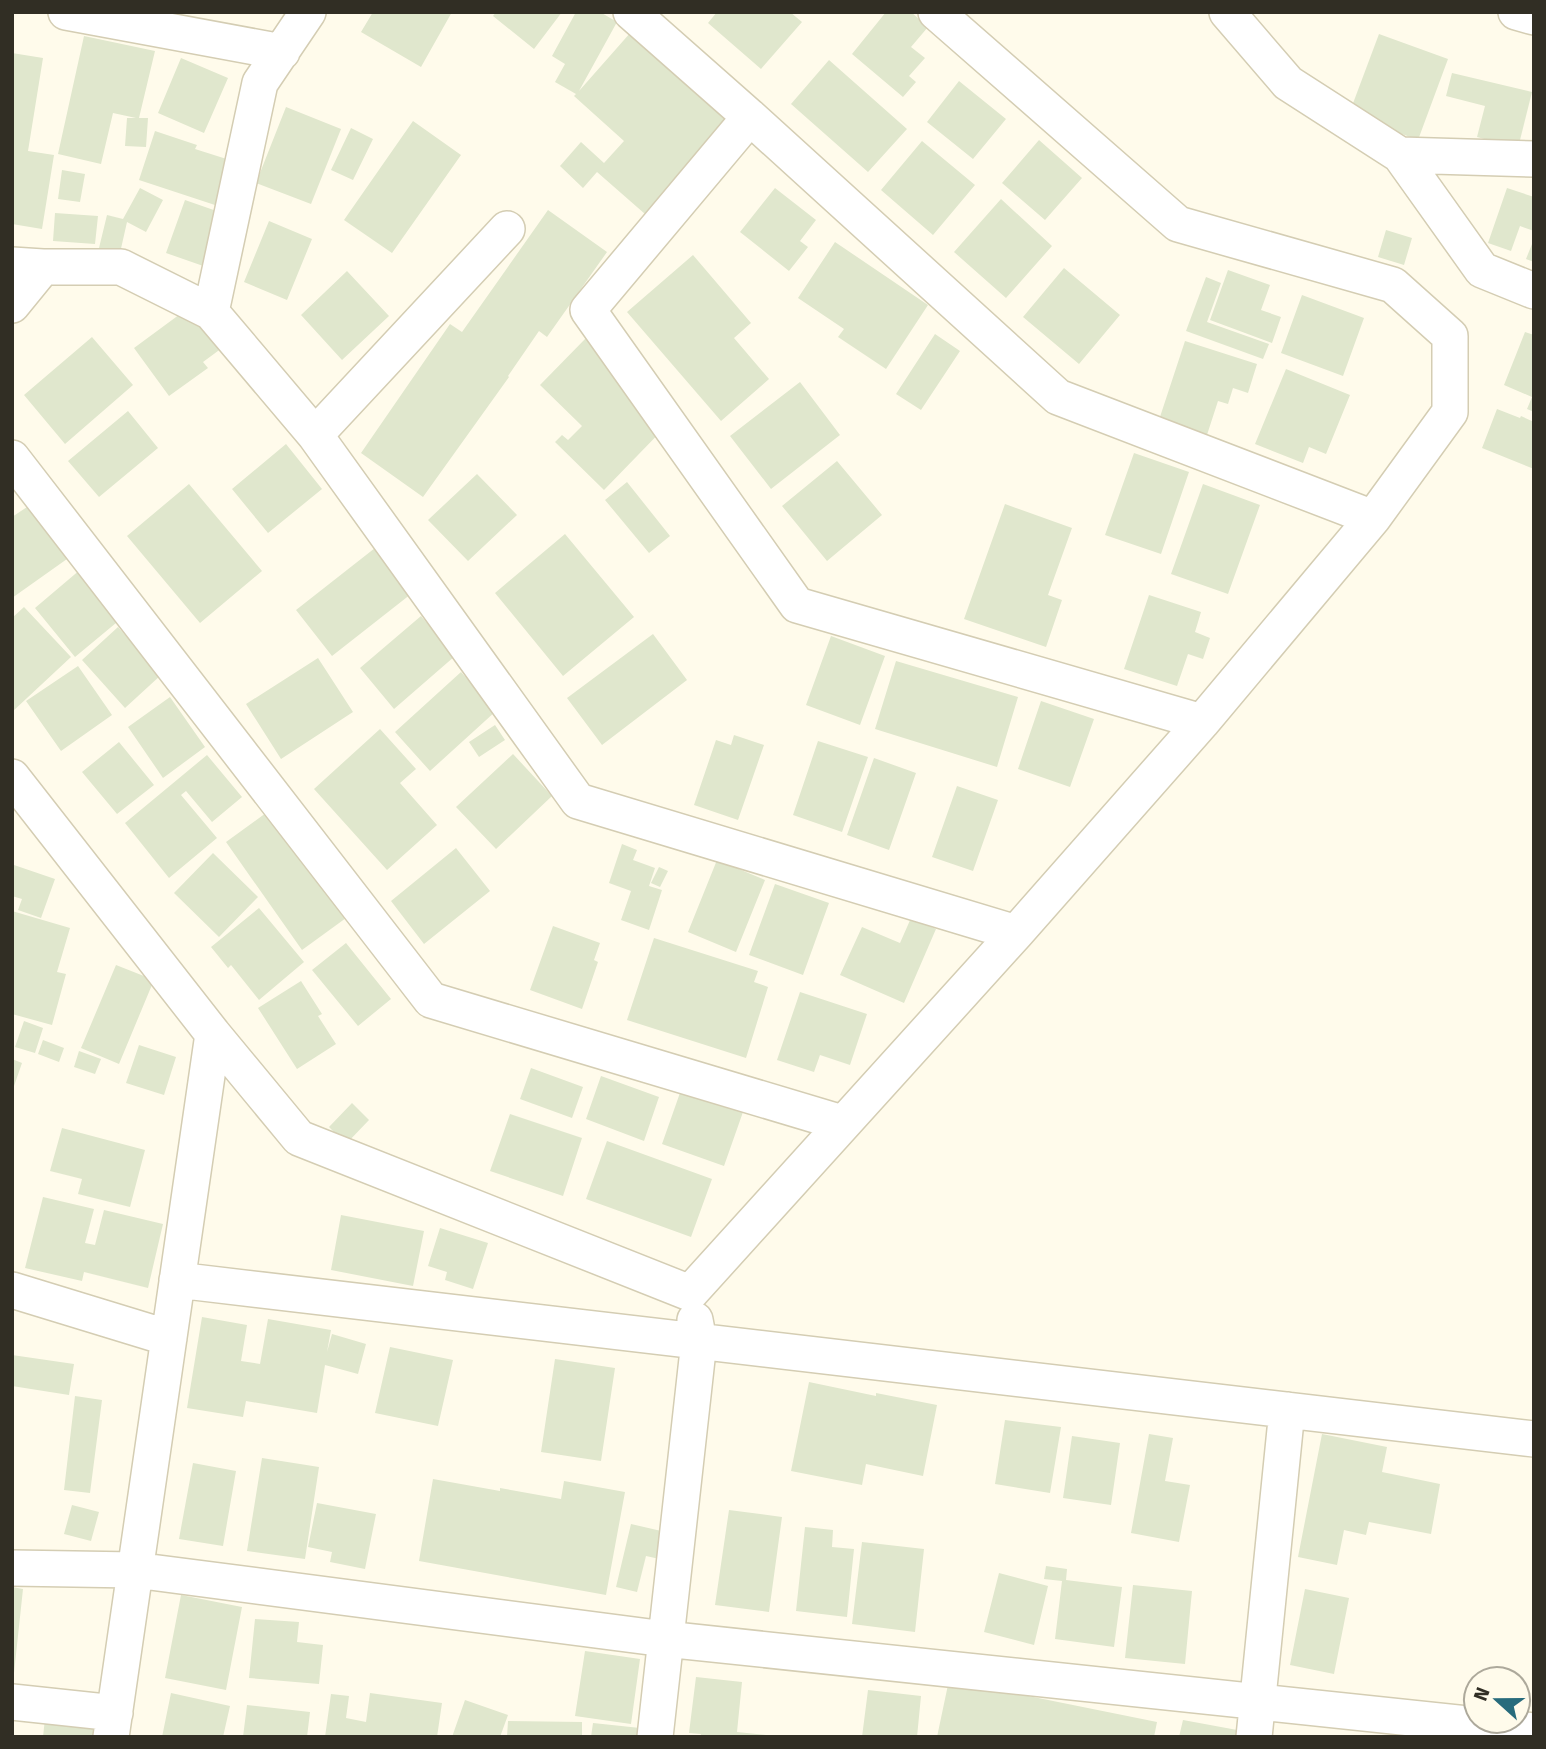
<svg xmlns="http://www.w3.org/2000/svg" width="1546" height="1749" font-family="'Fira Sans',sans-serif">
	<rect width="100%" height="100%" fill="#fffbeb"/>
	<!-- building -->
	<path fill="#e0e7cd" d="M373,12H452L421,67L361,32Z
		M496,12H562L534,49L493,16Z
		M576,12H600L617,22L579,91L631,32L728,119L645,214L597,172L583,188L560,166L581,142L604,163L624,141L574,96L576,94L555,82L565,64L552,56Z
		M717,12H790L802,22L761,69L708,23Z
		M886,12H911L928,27L911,47L925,58L909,76L916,82L903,97L852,54Z
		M1379,34L1448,59L1418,140L1349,114Z
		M84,36L155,51L139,118H148L146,147L125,146L127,118H136L113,113L101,164L58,154Z
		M12,53L43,58L28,151L54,155L42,229L12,224Z
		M181,58L228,78L204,133L158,113Z
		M829,60L907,129L868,172L791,104Z
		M1452,73L1532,92L1518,148L1477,137L1485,106L1446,96Z
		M959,81L1006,119L973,159L927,122Z
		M286,107L341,129L311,204L256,183Z
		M413,121L461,155L392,253L344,220Z
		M351,128L373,139L353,180L331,170Z
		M155,131L197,145L195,149L236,162L221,207L139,180Z
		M1039,140L1082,178L1045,220L1002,183Z
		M922,141L975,185L933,235L881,190Z
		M62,170L85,174L80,202L58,199Z
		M140,188L163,200L146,232L127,222L120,253L99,248L107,215L123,219Z
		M775,188L816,220L800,241L808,247L789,271L740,232Z
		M1507,188L1534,197V231L1520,226L1511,251L1488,243Z
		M1001,199L1052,246L1006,298L954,252Z
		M185,200L228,215L209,268L166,253Z
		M548,210L607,252L547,337L539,331L508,376L509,377L423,497L361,453L450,324L462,332Z
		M55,213L98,216L95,244L53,241Z
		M269,221L312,239L287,300L244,282Z
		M1386,230L1412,238L1404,265L1378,257Z
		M1534,239V262L1526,259Z
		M835,242L928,305L886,369L838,337L844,329L798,298Z
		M693,255L751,323L734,338L769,379L721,421L627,312Z
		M1064,268L1120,315L1079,364L1023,317Z
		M1228,270L1270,285L1261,310L1281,317L1272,343L1210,320Z
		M347,271L389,316L342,360L301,315Z
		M1206,277L1221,283L1207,322L1269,344L1263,359L1186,331Z
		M1302,295L1364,318L1343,376L1281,353Z
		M191,306L222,348L203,362L208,368L169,396L134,348Z
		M1525,332L1534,335V412L1527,409L1532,397L1504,385Z
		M935,334L960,351L921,410L896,394Z
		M92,337L133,385L65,444L24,395Z
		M586,338L671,421L604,490L555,442L562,435L568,440L582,426L540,385Z
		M1185,341L1257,364L1248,393L1233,388L1228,404L1218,401L1205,441L1157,426Z
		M1286,369L1350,395L1326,454L1309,447L1303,463L1255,444Z
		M800,382L840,435L771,489L730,436Z
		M1497,409L1520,418L1521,416L1534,422V469L1482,448Z
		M128,411L158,448L99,497L68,461Z
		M286,444L322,489L268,533L232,489Z
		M1134,453L1189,472L1161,554L1105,535Z
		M837,461L882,515L827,561L782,506Z
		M477,474L517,515L468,561L428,520Z
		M627,482L670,536L649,553L605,500Z
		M189,484L262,571L200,623L127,536Z
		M1203,484L1260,505L1228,594L1171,574Z
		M1005,504L1072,528L1048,595L1062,600L1046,647L964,619Z
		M30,505L67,559L12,598V517Z
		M565,534L634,617L563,676L495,593Z
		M375,548L411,594L332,656L296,610Z
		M81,569L122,618L75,657L35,608Z
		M1149,595L1201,612L1195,632L1210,638L1203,659L1188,654L1177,686L1124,669Z
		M24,607L71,657L12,712V618Z
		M421,616L455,656L394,709L360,668Z
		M118,627L161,675L125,708L82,660Z
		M653,634L687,680L602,745L567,698Z
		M831,636L885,656L860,725L806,705Z
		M318,658L353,712L281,759L246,704Z
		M896,661L1018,697L997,767L875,729Z
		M78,666L112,715L61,751L26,701Z
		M461,672L496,711L430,771L395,732Z
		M170,697L205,747L163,778L128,727Z
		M1041,701L1094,719L1070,787L1018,769Z
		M495,725L505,740L479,757L469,742Z
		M380,729L416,769L400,783L437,825L387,870L314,789Z
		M734,735L764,745L738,820L694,805L716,740L731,745Z
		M818,741L868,757L842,832L793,815Z
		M119,742L154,785L117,814L82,772Z
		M513,754L552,796L496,849L456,807Z
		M207,755L242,797L212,822L186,791L181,795L217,838L169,878L125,823Z
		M874,758L916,773L889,850L847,835Z
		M957,786L998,800L973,871L932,857Z
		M270,810L346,918L302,950L226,842Z
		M622,844L637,850L633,860L655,868L649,886L662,890L649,930L621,920L631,891L609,883Z
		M456,848L490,891L424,944L391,901Z
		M213,853L258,897L219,937L174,893Z
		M717,860L765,880L736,952L688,932Z
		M14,865L55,879L41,918L18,910L22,899L12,896Z
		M659,867L668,871L660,887L651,883Z
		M775,884L829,903L803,975L749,955Z
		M259,908L304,962L259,1000L231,965L228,968L211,947Z
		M12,911L70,928L57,972L66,974L52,1025L12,1014Z
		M911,918L936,929L904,1003L840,975L862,927L900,943Z
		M553,926L600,943L594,960L598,962L582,1009L530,990Z
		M654,938L758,971L754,982L768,987L746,1058L627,1020Z
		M346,943L391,999L358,1026L312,970Z
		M116,965L154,980L119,1064L81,1048Z
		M301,981L322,1014L318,1016L336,1044L297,1069L258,1008Z
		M800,992L867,1014L850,1065L820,1055L814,1072L777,1060Z
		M24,1021L43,1028L35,1053L15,1047Z
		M43,1040L64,1048L59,1062L38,1054Z
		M139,1045L176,1057L164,1095L126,1083Z
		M79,1051L101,1059L95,1074L74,1067Z
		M12,1059L22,1063L13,1089L12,1088Z
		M531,1068L583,1087L572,1118L520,1099Z
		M601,1076L659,1097L644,1141L586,1119Z
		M681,1090L743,1112L724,1166L662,1144Z
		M352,1103L369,1120L346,1144L329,1127Z
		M510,1114L582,1138L563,1196L490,1171Z
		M62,1128L145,1150L130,1207L78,1194L82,1179L50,1171Z
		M607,1141L712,1179L691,1237L586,1199Z
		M43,1197L94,1209L85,1243L95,1245L104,1210L163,1224L148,1288L84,1272L82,1281L25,1268Z
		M341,1215L424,1231L413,1286L331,1270Z
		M440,1228L488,1243L473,1289L445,1280L447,1272L428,1266Z
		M202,1317L247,1325L241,1361L260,1364L268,1319L331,1330L327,1352L332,1334L366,1344L358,1374L325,1365L317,1413L246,1401L243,1417L187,1408Z
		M390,1347L453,1360L438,1426L375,1413Z
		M12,1355L74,1364L69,1395L12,1386Z
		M555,1359L615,1368L601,1461L541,1452Z
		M809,1382L876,1396V1393L937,1405L923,1476L866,1464L862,1485L791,1471Z
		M75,1396L102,1400L90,1493L64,1490Z
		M1005,1420L1061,1427L1050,1493L995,1484Z
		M1149,1434L1173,1438L1165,1481L1190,1485L1179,1542L1131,1533Z
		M1322,1434L1387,1447L1382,1472L1440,1484L1431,1534L1369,1522L1366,1535L1344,1530L1337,1565L1298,1557Z
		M1072,1436L1120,1443L1111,1505L1063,1498Z
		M262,1458L319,1467L305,1559L247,1551Z
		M193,1463L236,1471L223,1546L179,1539Z
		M433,1479L500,1491V1488L561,1499L564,1481L625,1492L606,1595L419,1561Z
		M317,1503L376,1514L365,1569L330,1562L332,1552L308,1547Z
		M72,1505L99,1512L91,1541L64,1534Z
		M729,1510L782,1517L769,1612L715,1605Z
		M631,1524L670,1533L664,1560L646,1556L637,1592L616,1587Z
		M805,1527L833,1530L832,1547L854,1549L847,1617L796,1611Z
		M862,1542L924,1549L915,1632L852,1624Z
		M1046,1566L1067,1569L1066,1580L1122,1587L1114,1647L1055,1639L1062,1581L1044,1579Z
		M999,1573L1048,1586L1034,1645L984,1632Z
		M1133,1585L1192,1591L1185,1664L1125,1658Z
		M12,1587L23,1589L14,1673H12Z
		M1305,1589L1349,1598L1334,1674L1290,1665Z
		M181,1595L242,1607L226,1690L165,1678Z
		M255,1619L299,1622L297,1642L323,1645L319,1684L249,1678Z
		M585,1651L640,1659L631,1724L575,1716Z
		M696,1677L742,1682L737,1732L766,1735V1737H700L701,1734L689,1733Z
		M949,1680L1157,1722L1154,1737H937Z
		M868,1690L921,1696L917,1737H862Z
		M171,1693L230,1706L223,1737H162Z
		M370,1693L442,1703L437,1737H325L331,1694L349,1696L346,1718L366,1722Z
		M465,1700L508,1715L500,1737H452Z
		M247,1705L310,1712L307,1737H243Z
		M46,1709L96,1714L94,1737H43Z
		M1183,1720L1248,1732L1247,1737H1179Z
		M508,1721L582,1722V1737H507Z
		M593,1723L659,1730L658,1737H591Z"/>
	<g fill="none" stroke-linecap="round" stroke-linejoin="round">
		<defs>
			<path id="minor" d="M66,12L282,52
				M631,12L750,117L1058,397L1373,518
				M1227,12L1288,83L1400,155
				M1516,12L1534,17
				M750,117L588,310L797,605L1202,722
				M1534,159L1400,155L1482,270L1534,291
				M12,265L43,267H121L211,312L315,435L578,801L1016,933
				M12,305L43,267
				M211,312L260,83L308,12
				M315,435L507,229
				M12,458L431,1000L842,1123
				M12,777L213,1034L299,1138L690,1293
				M177,1280L1534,1439
				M12,1290L169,1338
				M690,1293L1016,933L1202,722L1373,518L1450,412V336L1393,285L1178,224L936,12
				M12,1568L135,1570L665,1639L1534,1731
				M12,1702L115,1713
				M111,1737L213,1034
				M655,1737L699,1341L695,1320
				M1254,1737L1287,1410"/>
		</defs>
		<!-- minor casing -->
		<use href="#minor" stroke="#d4cdb3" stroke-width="38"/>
		<!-- minor -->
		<use href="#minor" stroke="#fff" stroke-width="35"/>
	</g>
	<!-- border -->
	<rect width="1546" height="1749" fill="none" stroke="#312e24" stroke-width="28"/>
	<!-- north arrow -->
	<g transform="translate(1497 1700) rotate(291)"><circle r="33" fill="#fffbeb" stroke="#ada99b" stroke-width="2"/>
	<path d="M0-5L12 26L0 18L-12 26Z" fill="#276b7c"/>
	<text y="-10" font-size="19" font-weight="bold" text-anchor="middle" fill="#312e24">N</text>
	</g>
</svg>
